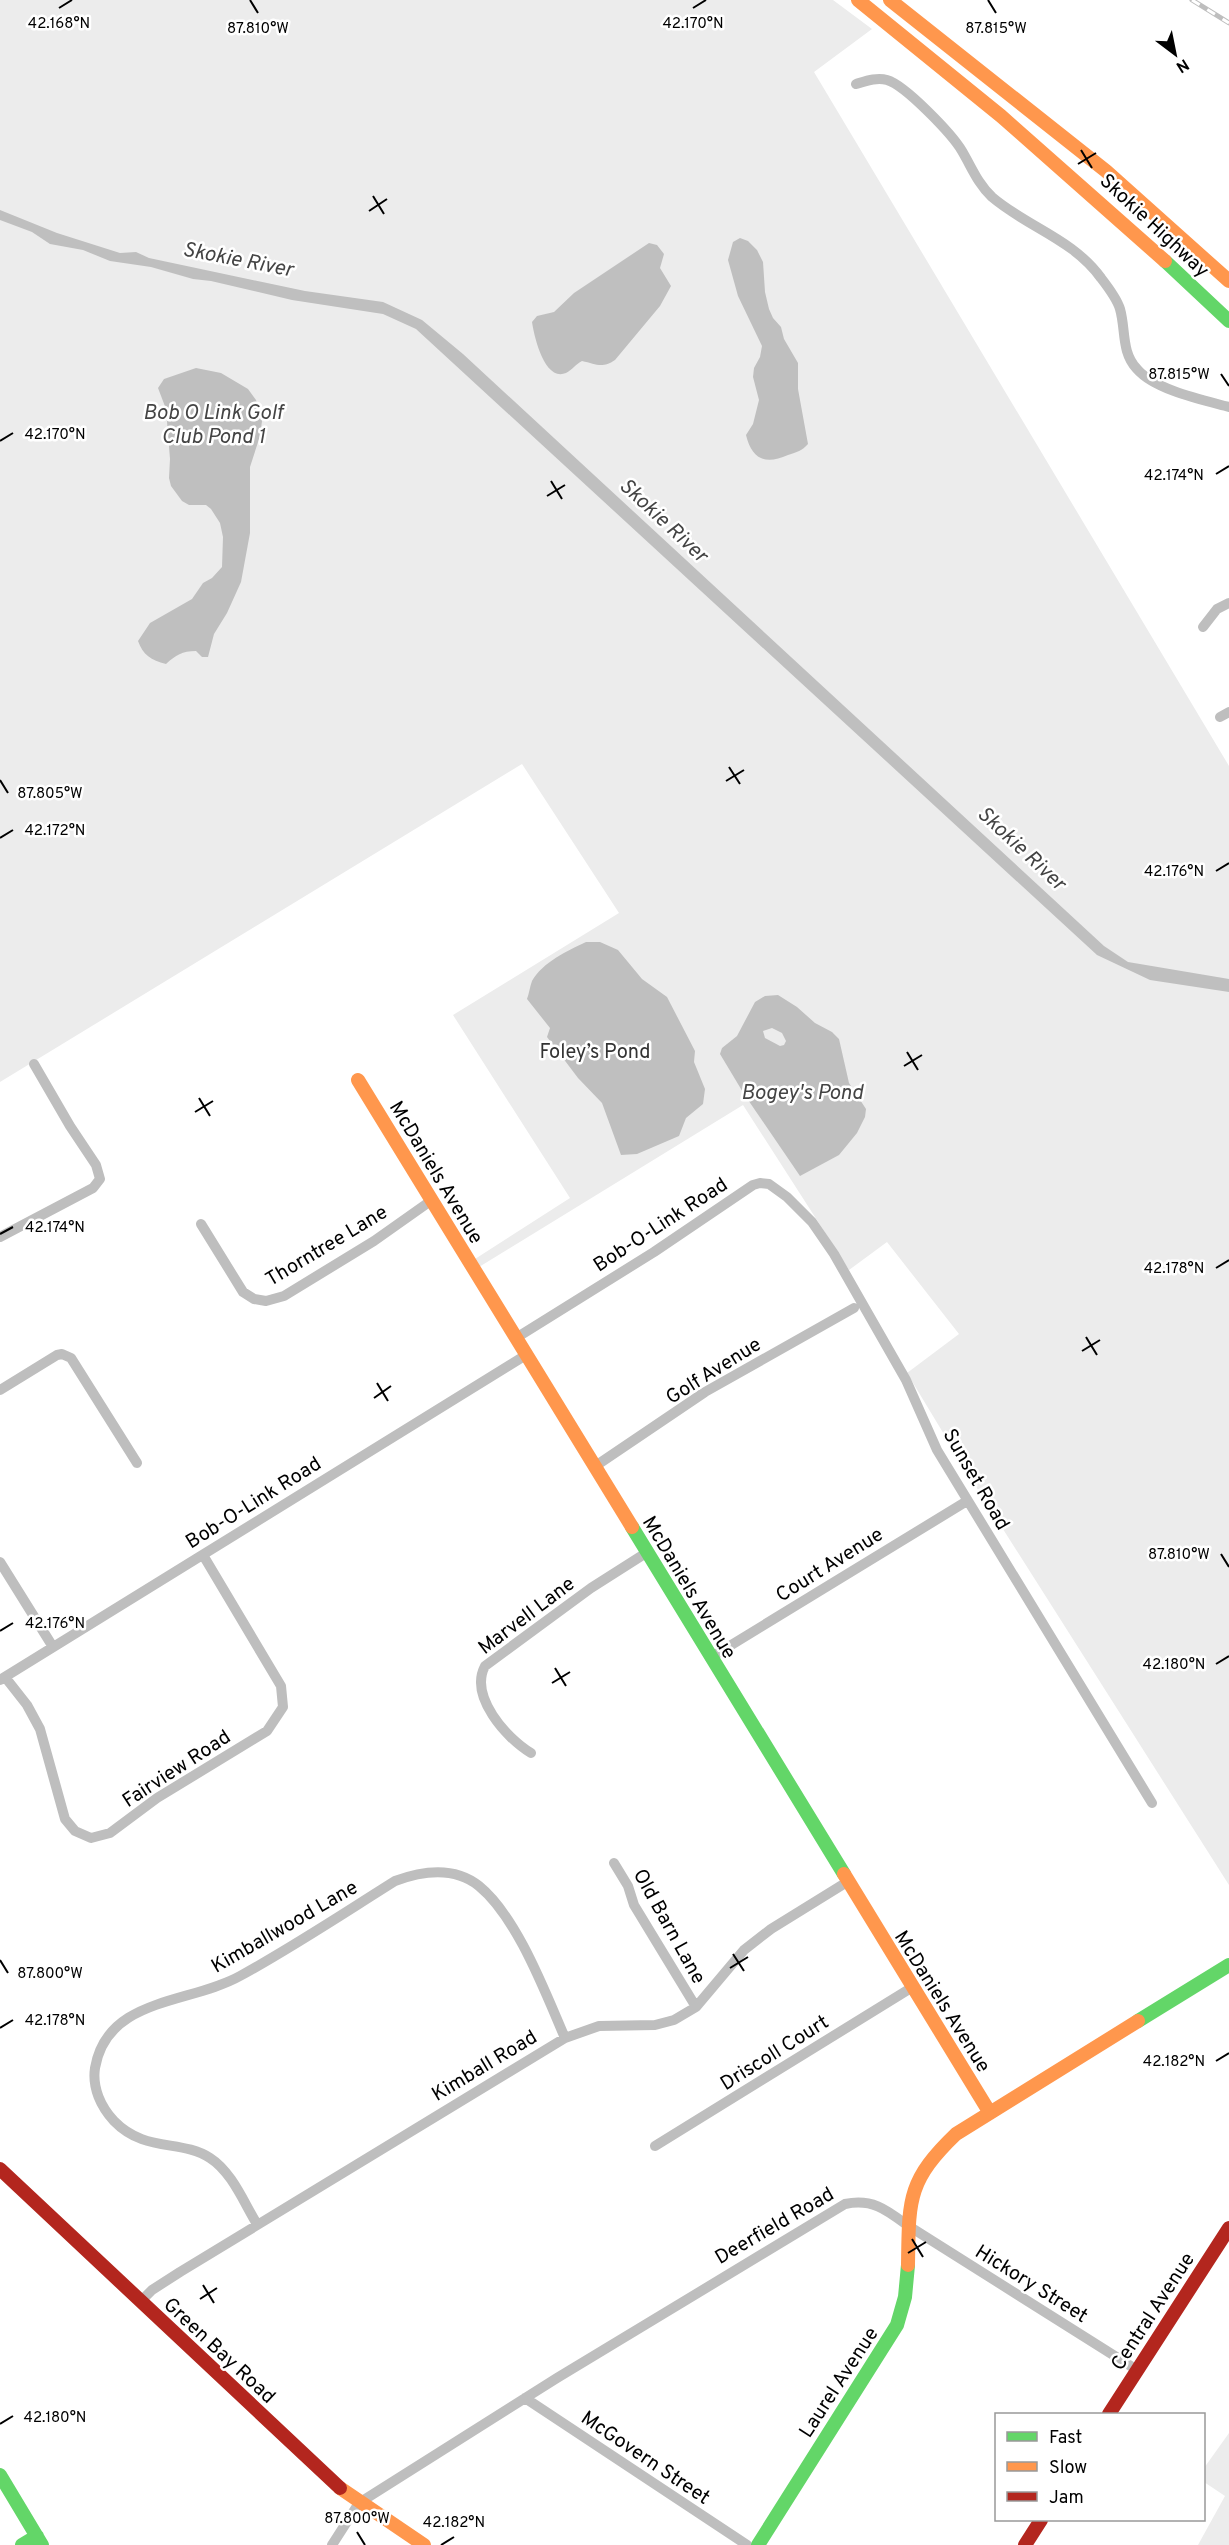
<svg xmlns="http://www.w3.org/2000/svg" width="1229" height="2545" font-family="Overpass,sans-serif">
	<rect width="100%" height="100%" fill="#fff"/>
	<!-- green -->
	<path fill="#ececec" d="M0,0H833L872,29L814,72L1229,766V1885L968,1474L907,1373L959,1334L887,1242L849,1270L743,1105L479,1267L475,1259L570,1198L453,1015L619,913L522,764L0,1082Z
		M1229,2433V2545H1198L1225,2496L1204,2482V2468Z"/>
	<!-- water -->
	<path fill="#bfbfbf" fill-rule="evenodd" d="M0,210L57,233L120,253L136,252L149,258L305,291L383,302L422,320L463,354L1104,946L1128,962L1229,979V992L1150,980L1097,955L416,329L383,314L292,300L211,281L193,279L151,267L110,261L83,250L50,244L32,232L0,220Z
		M740,238L748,241L757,250L763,262L765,292L769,309L773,318L781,327L784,339L798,363V389L808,444C802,451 797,452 788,455C766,465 752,460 746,435L753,424L759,400L753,377L754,368L760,357L762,346L738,296L728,260L733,242Z
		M649,243L657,245L664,254L660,268L671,286L660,306L615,360C602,369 596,364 582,361C576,364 572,370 566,373C544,382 534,335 532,322L537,316L554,312L574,293Z
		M196,368L221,373L248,389L256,400L262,421L260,436L250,467V533L241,582L227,613L214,634L208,657H202L196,651C182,651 176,655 166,664C151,660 143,655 138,641L150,623L192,599L203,583L212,578L222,567L223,537L220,523L211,509L206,505H189L182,501L171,486L169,478L170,459L166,409L158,388L164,379Z
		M586,942H600L618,950L642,979L667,997L695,1051L694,1062L705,1089L703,1104L686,1118L679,1136L637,1154L621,1155L602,1103L578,1078L547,1037L550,1028L527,999C529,994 530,986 532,981C543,962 567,951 586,942Z
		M778,995L797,1007L815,1023L832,1032L839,1039L849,1083L866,1109L865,1117L857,1133L839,1155L800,1176L744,1094L720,1054L722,1048L737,1036L755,1002L765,996ZM772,1028L782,1033L786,1041L784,1045L780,1046L765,1038L763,1031Z"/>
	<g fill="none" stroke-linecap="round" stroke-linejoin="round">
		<!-- street -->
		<path stroke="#bebebe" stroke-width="10" d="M856,84C866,81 877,77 887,80C905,85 952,134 962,151C972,168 978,184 992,197C1027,227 1073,239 1101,278C1108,287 1117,299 1120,309C1126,330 1121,352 1137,369C1155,390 1203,400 1229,407
			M1203,627L1217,609L1229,603
			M1220,717L1229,712
			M201,1224L243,1292L254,1299L266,1301L284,1296L374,1241L432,1200
			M0,1237L93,1188L100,1179L96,1165L70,1126L34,1064
			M516,1338L654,1252L753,1185L760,1183L769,1184L787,1197L812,1222L834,1254L906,1380L937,1450L1152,1803
			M0,1390L57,1355L62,1354L71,1358L137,1463
			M594,1467L705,1392L854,1308
			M0,1562L53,1647
			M710,1658L967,1501
			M5,1677L27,1705L40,1729L65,1819L75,1831L91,1838L110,1833L157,1798L267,1731L283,1707L281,1686L203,1555
			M0,1680L526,1355
			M531,1753C506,1738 469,1696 485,1666L591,1588L646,1553
			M614,1863L628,1886L634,1905L696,2007
			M655,2146L911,1988
			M257,2224C244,2203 232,2172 210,2158C181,2139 145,2153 114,2121C101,2107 92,2088 95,2068C107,1997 190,2004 240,1976C293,1947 344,1913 395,1881C422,1871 454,1866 479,1886C517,1917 545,1992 565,2038
			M140,2302L152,2290L180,2272L565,2038L599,2026L655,2025L674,2020L696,2007L744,1950L771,1929L847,1882
			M525,2398L747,2545
			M332,2545L359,2503L557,2378L845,2204C872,2198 887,2210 907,2225L1137,2370"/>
		<!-- fast -->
		<path stroke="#63d668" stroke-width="14" d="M1165,261L1229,321
			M632,1527L844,1874
			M1138,2021L1229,1965
			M0,2475L42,2545
			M22,2545L37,2536
			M758,2545L897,2325L905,2297L908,2265"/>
		<!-- slow -->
		<path stroke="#ff974d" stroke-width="14" d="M858,0L1001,116L1165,261
			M890,0L1106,171L1229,281
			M358,1080L632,1527
			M844,1874L990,2113
			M908,2265C909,2200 907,2181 956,2134L1138,2021
			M340,2488L424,2545"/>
		<!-- jam -->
		<path stroke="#b3261e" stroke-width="14" d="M0,2169L340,2488
			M1109,2414L1229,2228
			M1025,2545L1041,2520"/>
		<defs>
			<path id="rail" d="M1192,0L1229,23"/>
		</defs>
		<!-- rail casing -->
		<use href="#rail" stroke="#bebebe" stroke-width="5"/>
		<!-- rail -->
		<use href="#rail" stroke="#fff" stroke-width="3" stroke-dasharray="9" stroke-linecap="butt"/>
	</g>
	<!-- ticks -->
	<path fill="none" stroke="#000" stroke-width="2" d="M250,0L258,13M988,0L996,13M59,8L72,0M693,8L706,0M1081,150L1092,168M1078,164L1096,153M373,196L384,214M369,211L387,199M1221,374L1229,386M0,441L13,433M1216,474L1229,466M551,481L562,499M547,496L565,485M729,767L740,784M0,780L8,793M726,781L744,770M0,838L13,830M1216,871L1229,863M907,1052L918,1070M904,1066L922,1055M199,1098L210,1116M195,1112L213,1101M0,1234L13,1227M1216,1268L1229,1260M1086,1337L1097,1355M1082,1351L1100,1340M377,1383L388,1401M374,1398L391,1386M1221,1554L1229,1567M0,1631L13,1623M1216,1664L1229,1656M555,1668L566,1686M552,1683L570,1672M733,1954L744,1971M0,1960L8,1973M730,1968L748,1957M0,2028L13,2020M1216,2061L1229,2053M912,2239L923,2257M908,2253L926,2242M203,2285L214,2303M200,2299L217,2288M0,2424L13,2416M357,2532L365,2545M441,2545L454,2537"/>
	<g text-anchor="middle" stroke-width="5" stroke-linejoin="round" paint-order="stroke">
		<!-- street labels -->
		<g font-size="20" fill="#000" stroke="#fff">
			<text transform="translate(1155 225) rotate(43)" y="7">Skokie Highway</text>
			<text transform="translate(437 1172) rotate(59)" y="7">McDaniels Avenue</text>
			<text transform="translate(660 1224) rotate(-33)" y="7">Bob-O-Link Road</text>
			<text transform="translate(326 1245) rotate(-31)" y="7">Thorntree Lane</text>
			<text transform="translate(713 1370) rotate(-32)" y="7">Golf Avenue</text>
			<text transform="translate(977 1479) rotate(60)" y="7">Sunset Road</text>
			<text transform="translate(253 1502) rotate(-32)" y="7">Bob-O-Link Road</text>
			<text transform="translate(829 1564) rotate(-32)" y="7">Court Avenue</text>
			<text transform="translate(690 1587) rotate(59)" y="7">McDaniels Avenue</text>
			<text transform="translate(526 1615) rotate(-37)" y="7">Marvell Lane</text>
			<text transform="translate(176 1768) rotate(-33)" y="7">Fairview Road</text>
			<text transform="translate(284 1926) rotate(-30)" y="7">Kimballwood Lane</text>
			<text transform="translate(670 1926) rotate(61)" y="7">Old Barn Lane</text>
			<text transform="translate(943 2001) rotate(58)" y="7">McDaniels Avenue</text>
			<text transform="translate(774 2052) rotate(-32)" y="7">Driscoll Court</text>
			<text transform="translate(484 2065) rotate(-31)" y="7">Kimball Road</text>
			<text transform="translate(774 2225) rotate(-30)" y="7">Deerfield Road</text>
			<text transform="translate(1032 2283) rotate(32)" y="7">Hickory Street</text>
			<text transform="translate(1152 2311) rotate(-57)" y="7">Central Avenue</text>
			<text transform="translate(220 2350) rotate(43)" y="7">Green Bay Road</text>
			<text transform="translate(838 2382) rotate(-57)" y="7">Laurel Avenue</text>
			<text transform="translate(646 2457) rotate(34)" y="7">McGovern Street</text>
		</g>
		<!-- park labels -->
		<g font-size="20" fill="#333" stroke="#fff">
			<text x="595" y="1058">Foley’s Pond</text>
		</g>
		<!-- water labels -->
		<g font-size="21" font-style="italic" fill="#444" stroke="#fff">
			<text transform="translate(238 259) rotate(11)" y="7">Skokie River</text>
			<text x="213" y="419">Bob O Link Golf<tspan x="213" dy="24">Club Pond 1</tspan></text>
			<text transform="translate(664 520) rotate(43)" y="7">Skokie River</text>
			<text transform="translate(1022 848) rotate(43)" y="7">Skokie River</text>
			<text x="802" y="1099">Bogey's Pond</text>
		</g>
	</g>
	<g font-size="15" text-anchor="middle" fill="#000" stroke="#fff" stroke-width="5" stroke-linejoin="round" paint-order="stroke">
		<text x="59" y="28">42.168°N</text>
		<text x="693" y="28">42.170°N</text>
		<text x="258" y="33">87.810°W</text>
		<text x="996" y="33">87.815°W</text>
		<text x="1179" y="379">87.815°W</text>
		<text x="55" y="439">42.170°N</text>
		<text x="1174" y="480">42.174°N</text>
		<text x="50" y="798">87.805°W</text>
		<text x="55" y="835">42.172°N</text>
		<text x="1174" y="876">42.176°N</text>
		<text x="55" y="1232">42.174°N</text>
		<text x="1174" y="1273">42.178°N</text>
		<text x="1179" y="1559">87.810°W</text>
		<text x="55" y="1628">42.176°N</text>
		<text x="1174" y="1669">42.180°N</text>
		<text x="50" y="1978">87.800°W</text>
		<text x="55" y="2025">42.178°N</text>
		<text x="1174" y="2066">42.182°N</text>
		<text x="55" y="2422">42.180°N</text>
		<text x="357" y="2523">87.800°W</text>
		<text x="454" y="2527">42.182°N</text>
	</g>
	<!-- legend -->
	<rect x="995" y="2413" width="210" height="108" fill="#ffffff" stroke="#999999" stroke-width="1.5"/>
	<rect x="1007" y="2432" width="30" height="9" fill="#63d668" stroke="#999999" stroke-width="1.5"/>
	<text x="1049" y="2443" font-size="18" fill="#000000">Fast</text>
	<rect x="1007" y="2462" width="30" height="9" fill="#ff974d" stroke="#999999" stroke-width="1.5"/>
	<text x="1049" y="2473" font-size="18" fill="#000000">Slow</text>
	<rect x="1007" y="2492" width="30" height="9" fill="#b3261e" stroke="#999999" stroke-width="1.5"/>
	<text x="1049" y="2503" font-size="18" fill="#000000">Jam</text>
	<!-- north arrow -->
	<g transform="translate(1175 54) rotate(148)" stroke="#ffffff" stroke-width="4.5" paint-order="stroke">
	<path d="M0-4.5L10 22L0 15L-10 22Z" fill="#000000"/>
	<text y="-9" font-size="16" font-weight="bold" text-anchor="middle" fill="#000000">N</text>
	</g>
</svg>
